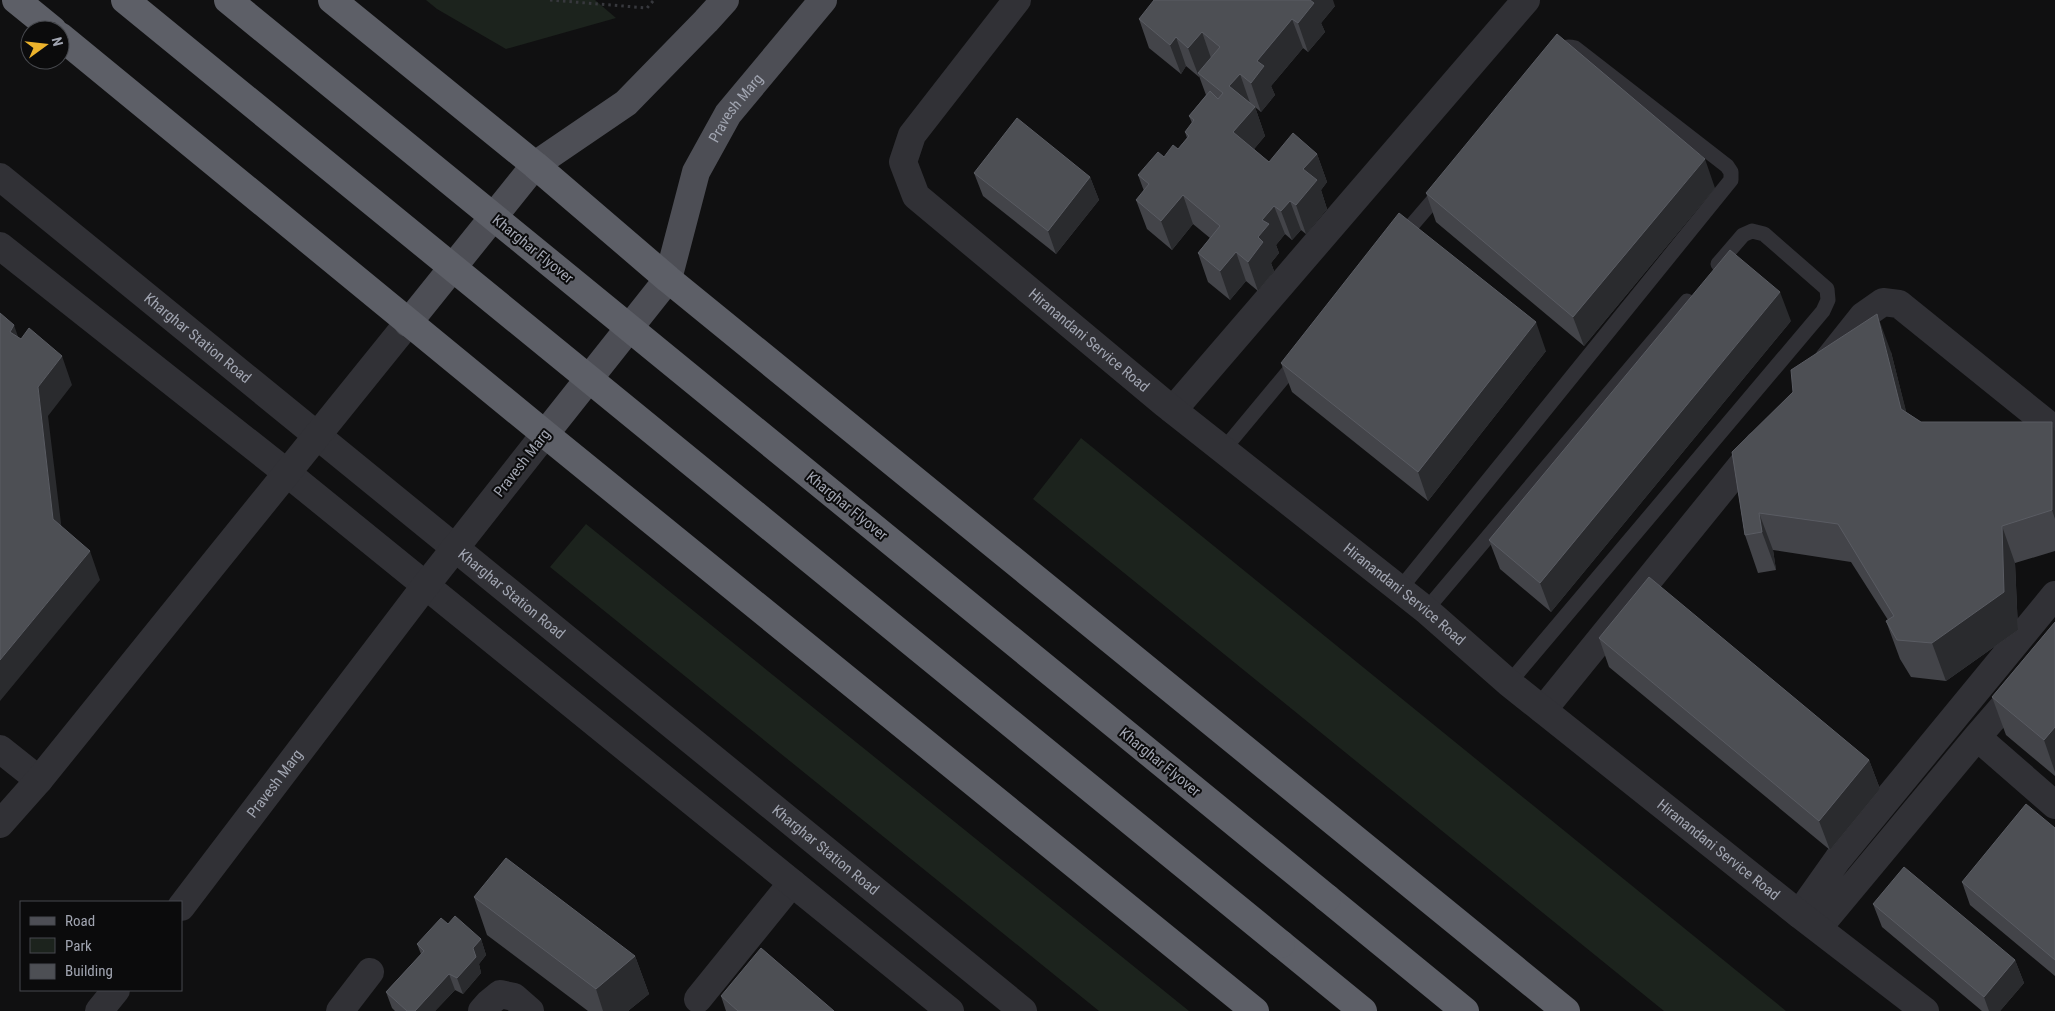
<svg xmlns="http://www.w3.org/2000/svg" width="2055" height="1011" font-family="'Roboto Condensed',sans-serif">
	<rect width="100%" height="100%" fill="#101011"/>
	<!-- green -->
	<path fill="#1c231d" d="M426,0H595L616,18L506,49L437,9Z
		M1081,438L1786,1011H1664L1033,499Z
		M586,524L1189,1011H1099L550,567Z"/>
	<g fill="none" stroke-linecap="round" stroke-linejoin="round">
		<!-- path -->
		<path stroke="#37383d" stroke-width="3" stroke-dasharray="2.5 4" stroke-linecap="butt" d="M550,0L647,8L654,0"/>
		<!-- service -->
		<path stroke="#313136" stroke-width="15" d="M1400,239L1442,190
			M1224,449L1298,360
			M1400,589L1731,180V172L1727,166L1575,48C1565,45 1561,48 1555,56
			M1426,610L1687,301
			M1509,683L1823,311L1828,300L1827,289L1764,234L1752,231L1743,235L1718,264"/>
		<!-- minor -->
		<path stroke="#313136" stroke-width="28" d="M1828,360L1863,316L1883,302L1899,304L2055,430
			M1173,410L1526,0
			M1543,710L1758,445
			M1977,737L2055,805
			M0,749L39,780
			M1799,914L1838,859L2055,595
			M1818,928L1977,737L2055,647
			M698,999L792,883
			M340,1011L370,972
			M482,1011L489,1003L500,994L514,997L530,1011"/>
		<!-- tertiary -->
		<g stroke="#313136" stroke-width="28">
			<path id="s1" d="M1017,0L912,135L903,162L916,196L1164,403L1426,610L1509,683L1799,914L1925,1011"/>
			<path id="s2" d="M0,177L1023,1011"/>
			<path d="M0,246L287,473L950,1011"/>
			<path d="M0,824L39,780L408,323"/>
			<path id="s3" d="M181,907L426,585L545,434"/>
			<path d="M99,1011L116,990"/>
		</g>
		<!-- primary -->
		<g stroke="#4d4e55" stroke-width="28">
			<path d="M408,323L535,165L626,103L706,21L725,0"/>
			<path id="s4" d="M545,434L668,279L696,172L728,114L823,0"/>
		</g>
		<!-- motorway -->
		<path stroke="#5d5f67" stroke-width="28" d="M16,0L53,30
			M332,0L535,165L668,279L1566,1011
			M60,36L545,434L1255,1011
			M1327,898L1465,1011
			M1281,944L1363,1011"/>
		<!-- motorway-bridge -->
		<path stroke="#5d5f67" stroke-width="28" d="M125,0L1281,944
			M228,0L1327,898"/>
	</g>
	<!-- wall -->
	<path fill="#434449" d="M1335,6L1321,23L1325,32L1308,52L1303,48L1271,86L1275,95L1261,112L1250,103L1255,107L1265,136L1254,149L1269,162L1317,154L1327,182L1321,190L1327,209L1306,234L1301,230L1292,240L1285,234L1276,245L1279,253L1271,263L1274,271L1258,291L1246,281L1230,300L1208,282L1198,253L1210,238L1193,224L1172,250L1147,229L1136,200L1144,191L1138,175L1164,157L1178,149L1187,138L1185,132L1192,123L1189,116L1206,95L1199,76V77L1186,66L1181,74L1149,48L1139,19Z
		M974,173L1090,177L1099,200L1056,254L983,196Z
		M1715,188L1584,346L1436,222L1426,193Z
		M1791,321L1551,612L1500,569L1489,540Z
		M1546,351L1428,501L1292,392L1281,363Z
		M1891,352L1906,412L1921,422H2052L2055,431V551L2015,563L2018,630L1946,681L1911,677L1900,659L1886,621L1888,620L1851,562L1773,550L1776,570L1758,573L1745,535L1732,452Z
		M2055,622V776L2006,735L1992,697Z
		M1599,638L1869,760L1880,789L1830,850L1609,667Z
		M2055,828V976L1970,905L1962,882Z
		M474,897L635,956L649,994L628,1011H588L487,935Z
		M1873,904L2015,960L2024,983L2000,1011H1982L1882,927Z
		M448,924L481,939L486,955L479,964L481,973L463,994L455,990L435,1011H395L392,1008L386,992L421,954L417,944Z
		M721,996L834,1011H726Z"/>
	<!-- shaded-wall -->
	<path fill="#2a2b2e" d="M1308,0H1333L1335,6L1321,23L1325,32L1308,52L1298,23Z
		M1292,19L1303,48L1271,86L1275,95L1261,112L1251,83L1257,61Z
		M1202,32L1212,61L1198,73L1199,77L1188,48Z
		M1176,37L1186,66L1181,74L1170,45Z
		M1240,74L1250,103L1229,86Z
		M1255,107L1265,136L1244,161L1233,132Z
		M1317,154L1327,182L1321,190L1327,209L1306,234L1296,205L1303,169Z
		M1705,159L1715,188L1584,346L1573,317Z
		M1090,177L1099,200L1056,254L1048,231Z
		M1183,195L1193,224L1172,250L1161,221Z
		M1290,201L1301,230L1292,240L1281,211Z
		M1274,206L1285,234L1276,245L1279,253L1271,263L1274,271L1258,291L1248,262L1258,237L1262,220Z
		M1236,252L1246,281L1230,300L1220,271Z
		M1780,292L1791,321L1551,612L1540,583Z
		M1877,314L1891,352L1915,446L1901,409Z
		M1536,322L1546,351L1428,501L1418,472Z
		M14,325L24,354L10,332Z
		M62,356L72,385L48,416L64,548L53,519L38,387Z
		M2052,422L2055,431V519L2052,510Z
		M1759,513L1773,550L1776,570L1762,532Z
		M2002,526L2015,563L2018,630L1946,681L1932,643Z
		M90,551L100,580L0,701V660Z
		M2055,727V772L2044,740Z
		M1869,760L1880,789L1830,850L1819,821Z
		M481,939L486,955L479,964L481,973L463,994L457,978L473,948Z
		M635,956L649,994L628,1011H603L596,989Z
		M2015,960L2024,983L2000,1011H1989L1984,997Z
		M449,974L455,990L435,1011H415Z"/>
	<!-- building -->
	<path fill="#4d4f54" stroke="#5a5c63" d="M1154,0H1310L1314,3L1298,23L1292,19L1257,61L1264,66L1251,83L1240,74L1229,86L1255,107L1233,132L1269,162L1293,133L1317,154L1303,169L1317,180L1296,205L1290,201L1281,211L1274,206L1262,220L1269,224L1258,237L1263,242L1248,262L1236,252L1220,271L1198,253L1220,226L1183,195L1161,221L1136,200L1149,184L1138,175L1158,152L1164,157L1173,145L1178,149L1189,136L1185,132L1194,120L1189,116L1210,91L1218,99L1223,93L1198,73L1220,47L1202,32L1188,48L1176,37L1170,45L1139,19Z
		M1557,34L1705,159L1573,317L1426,193Z
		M1017,118L1090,177L1048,231L974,173Z
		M1399,213L1536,322L1418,472L1281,363Z
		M1730,250L1780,292L1540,583L1489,540Z
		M0,313L14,325L10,332L21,339L29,328L62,356L38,387L53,519L90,551L0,660Z
		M1877,314L1901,409L1921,422H2052V510L2002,526L2004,592L1932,643L1897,640L1886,621L1894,616L1838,524L1759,513L1762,532L1745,535L1732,452L1793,392L1791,370Z
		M1649,577L1869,760L1819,821L1599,638Z
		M2055,622V727L2044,740L1992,697Z
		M2026,804L2055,828V960L1962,882Z
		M506,858L635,956L596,989L474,897Z
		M1904,867L2015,960L1984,997L1873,904Z
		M455,916L481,939L473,948L476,957L457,978L449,974L415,1011H407L386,992L424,951L417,944L441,918L448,924Z
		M761,948L834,1011H738L721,996Z"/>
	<g text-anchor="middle" stroke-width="4" stroke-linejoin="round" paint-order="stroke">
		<!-- street labels -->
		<g font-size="15" fill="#a1a5b1" stroke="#0b0b0c">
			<text dy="5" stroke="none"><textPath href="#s4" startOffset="384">Pravesh Marg</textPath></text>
			<text transform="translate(533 249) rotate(39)" y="5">Kharghar Flyover</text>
			<text dy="5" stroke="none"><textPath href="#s2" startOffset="255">Kharghar Station Road</textPath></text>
			<text dy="5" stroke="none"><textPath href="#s1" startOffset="461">Hiranandani Service Road</textPath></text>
			<text transform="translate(522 463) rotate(-52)" y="5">Pravesh Marg</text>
			<text transform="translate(847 506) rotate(39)" y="5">Kharghar Flyover</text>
			<text dy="5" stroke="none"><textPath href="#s2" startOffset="660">Kharghar Station Road</textPath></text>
			<text dy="5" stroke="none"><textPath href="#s1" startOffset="866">Hiranandani Service Road</textPath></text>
			<text transform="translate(1160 762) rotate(39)" y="5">Kharghar Flyover</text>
			<text dy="5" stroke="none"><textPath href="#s3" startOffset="155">Pravesh Marg</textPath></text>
			<text dy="5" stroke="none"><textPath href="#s2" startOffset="1065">Kharghar Station Road</textPath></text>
			<text dy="5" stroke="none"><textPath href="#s1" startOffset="1271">Hiranandani Service Road</textPath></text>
		</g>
	</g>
	<!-- legend -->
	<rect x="20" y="901" width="162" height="90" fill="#0b0b0c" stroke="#47494e"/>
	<rect x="30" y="917" width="25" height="8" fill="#4d4e55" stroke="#47494e"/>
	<text x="65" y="926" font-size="15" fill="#a1a5b1">Road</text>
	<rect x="30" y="938" width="25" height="15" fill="#1c231d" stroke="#47494e"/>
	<text x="65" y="951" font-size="15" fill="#a1a5b1">Park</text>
	<rect x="30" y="964" width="25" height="15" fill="#4d4f54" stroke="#47494e"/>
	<text x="65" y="976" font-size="15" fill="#a1a5b1">Building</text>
	<!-- north arrow -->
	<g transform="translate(45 45) rotate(75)"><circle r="24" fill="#0b0b0c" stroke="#47494e"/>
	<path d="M0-4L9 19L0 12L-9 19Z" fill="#edb32c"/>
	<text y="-8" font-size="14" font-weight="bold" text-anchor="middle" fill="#a1a5b1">N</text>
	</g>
</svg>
